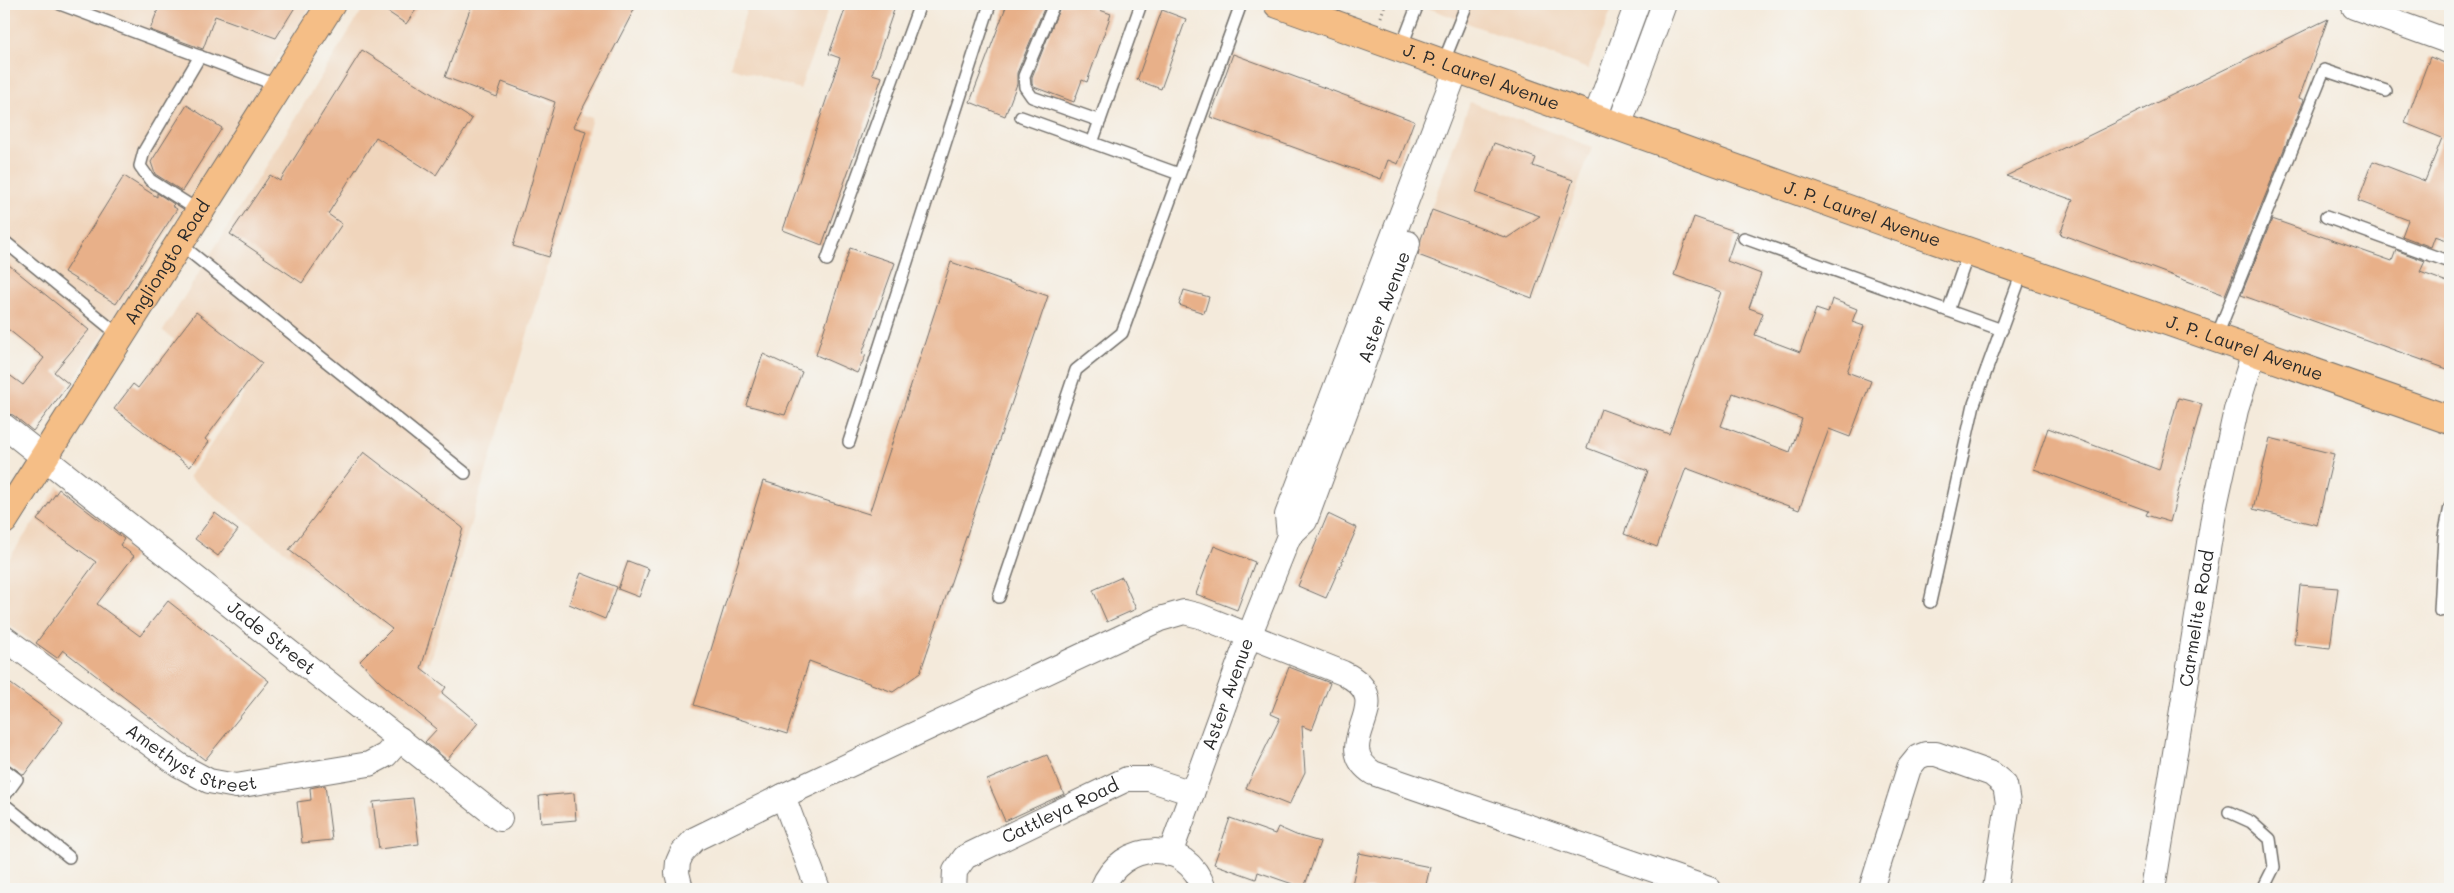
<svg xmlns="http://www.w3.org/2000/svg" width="2454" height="893" font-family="Mali,sans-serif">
	<rect width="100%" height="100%" fill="#f6f6f2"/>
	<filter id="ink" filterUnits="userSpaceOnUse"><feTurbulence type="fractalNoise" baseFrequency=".02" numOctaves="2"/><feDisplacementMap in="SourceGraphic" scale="10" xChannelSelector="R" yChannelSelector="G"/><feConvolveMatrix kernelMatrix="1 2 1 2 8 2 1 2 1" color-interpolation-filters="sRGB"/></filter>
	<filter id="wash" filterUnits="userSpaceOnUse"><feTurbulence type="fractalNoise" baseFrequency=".0096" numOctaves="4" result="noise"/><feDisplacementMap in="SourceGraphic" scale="20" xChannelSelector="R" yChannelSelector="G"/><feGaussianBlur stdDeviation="1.12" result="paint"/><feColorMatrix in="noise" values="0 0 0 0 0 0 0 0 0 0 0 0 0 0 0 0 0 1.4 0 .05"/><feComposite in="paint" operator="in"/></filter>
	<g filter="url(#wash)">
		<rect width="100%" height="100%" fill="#f4eadb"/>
		<!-- built -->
		<path fill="#f0d5bc" d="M4,4H312L72,383L4,328Z
			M366,4H539L509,88L592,118L429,663L189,477L245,394L163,331Z
			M748,4H830L800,89L730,67Z
			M1418,4H1614L1588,69Z
			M1470,102L1592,147L1536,300L1414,254Z
			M58,486L141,548L57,660L4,621V566Z"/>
		<g id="blocks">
			<!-- building -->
			<path fill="#e8b089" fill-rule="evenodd" d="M160,4H297L276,38L215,16L203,49L150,30Z
				M376,4H420L406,24Z
				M472,4H637L573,127L586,131L549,257L513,246L555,102L502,82L497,97L445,77Z
				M847,4H896L872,74L882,77L822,245L783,230L840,58L829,54Z
				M1007,4H1046L1017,73V84L1005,116L970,102Z
				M1061,4H1083L1111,14L1087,82L1082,80L1074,102L1034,87L1032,84V77Z
				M1162,10L1186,19L1161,89L1137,80Z
				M2328,19L2299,98L2304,100L2225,295L2060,234L2073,200L2006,176Z
				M362,50L472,119L436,175L376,137L328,214L342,224L302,283L230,234L270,175L280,181Z
				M1233,54L1414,121L1398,164L1388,160L1381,179L1210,117Z
				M2430,57L2450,65V241L2435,236L2431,247L2402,236L2408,220L2358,201L2373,161L2425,181L2442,138L2405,123Z
				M187,105L222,128L182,191L155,174L151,162Z
				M1494,143L1536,158L1533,166L1573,180L1532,298L1418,255L1421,239L1432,210L1507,238L1540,216L1476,193Z
				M124,176L157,197V193L174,204L172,206L177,209L116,304L64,272Z
				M1694,217L1737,232L1727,261L1761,274L1749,308L1763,313L1755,335L1800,352L1816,309L1828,313L1832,299L1857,309L1852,322L1864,326L1847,372L1871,381L1850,437L1829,429L1799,510L1686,468L1657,547L1624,534L1648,471L1587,448L1601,409L1669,434L1721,292L1674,275ZM1733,393L1802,419L1790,452L1721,426Z
				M2272,219L2392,261L2396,250L2425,261L2420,272L2450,283V370L2241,295Z
				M850,248L895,263L862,354L866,355L857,373L816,355Z
				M4,261L89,330L54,372L69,384L33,431L13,415L4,413V371L23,385L44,358L4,326Z
				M951,262L1048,296L920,673L893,692L809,661L787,734L694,705L763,481L869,514Z
				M1184,290L1209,297L1204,313L1179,305Z
				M196,312L262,363L205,439L209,442L190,467L114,409L133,384L138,388Z
				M763,354L802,372L785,415L746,405Z
				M2178,398L2202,404L2170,522L2146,515L2148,511L2034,469L2048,428L2159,470Z
				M2270,438L2334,454L2317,525L2253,509Z
				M364,452L463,528L421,668L446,687L442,693L478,723L447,760L425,742L437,729L380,682L360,661L392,629L289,550Z
				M59,489L124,539L120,545L134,556L97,604L140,636L168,601L269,681L205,760L63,650L57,658L36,643L96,562L37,520Z
				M215,513L238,530L218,556L195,539Z
				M1328,514L1357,528L1326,598L1298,586Z
				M1214,546L1255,562L1237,610L1196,594Z
				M628,561L649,569L639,597L618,589Z
				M581,573L617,587L605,619L569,604Z
				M1122,577L1136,609L1107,622L1093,590Z
				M2300,585L2338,588L2330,648L2294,644Z
				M1289,667L1330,683L1312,730L1302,726L1305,772L1289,805L1246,788L1280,718L1271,714Z
				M4,679L63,722L24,775L4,761Z
				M1047,755L1064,794L1005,821L987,780Z
				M325,785L332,840L302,843L297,802L311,800L310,788Z
				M574,793L576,820L541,823L539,796Z
				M413,798L419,844L379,849L373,802Z
				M1230,818L1275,834L1278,827L1296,835L1320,842L1304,888L1258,872L1256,879L1214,864Z
				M1359,853L1430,867L1425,889H1351Z"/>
		</g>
	</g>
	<g filter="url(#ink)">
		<use href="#blocks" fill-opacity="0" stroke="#716e69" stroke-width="1"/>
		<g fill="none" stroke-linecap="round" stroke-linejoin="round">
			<defs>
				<path id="service" d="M60,4L279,86
					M1054,4L1024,76L1025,87L1032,97L1100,121
					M1401,48L1418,4
					M1443,63L1467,4
					M1021,117L1179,174
					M1092,143L1141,4
					M199,211L150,180L140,166L144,151L200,56
					M2326,217L2450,262
					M1744,238L2002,330
					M4,241L120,336
					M179,243L465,473
					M827,260L920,4
					M1948,311L1969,251
					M2216,338L2324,70L2386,91
					M849,442L990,4
					M999,597L1076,370L1122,333L1241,4
					M1930,602L1974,404L2023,270
					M2440,611L2444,536L2450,507
					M4,769L17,779L4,797
					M4,804L69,857
					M2229,812L2251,822L2270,839L2274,867L2263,889"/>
				<g id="minor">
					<path d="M2354,7L2450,42"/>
					<path d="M1595,118L1637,4"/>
					<path d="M1619,126L1664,4"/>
					<path id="s1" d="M4,426L500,819"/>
					<path id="s2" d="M1289,536L1305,521L1408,243"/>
					<path id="s3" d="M4,638L179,765L209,781L236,786L369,764L386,755L400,739"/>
					<path d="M783,796L818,889"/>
					<path id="s4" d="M1170,854L1249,636L1289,536L1287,515L1457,68"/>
					<path d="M681,889L677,873L678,862L682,853L695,839L783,796L1160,619L1184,612L1200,616L1343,673C1404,702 1326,742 1373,773L1709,889"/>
					<path id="s5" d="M954,889L955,871L965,857L1127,779H1149L1192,793"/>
					<path d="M1102,889C1121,840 1187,837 1204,889"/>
					<path d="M1871,889L1909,768L1918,757L1926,754H1936L1992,774L2005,785L2008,803L1995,889"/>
					<path id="s6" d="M2153,889L2215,506L2236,410L2254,352"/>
				</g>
				<g id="primary">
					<path id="s7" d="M1278,4L1887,223L2450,420"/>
					<path id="s8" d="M4,520L331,4"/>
				</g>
			</defs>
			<!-- service casing -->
			<use href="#service" stroke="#716e69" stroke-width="14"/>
			<!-- minor casing -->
			<use href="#minor" stroke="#716e69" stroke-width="26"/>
			<!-- primary casing -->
			<use href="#primary" stroke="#716e69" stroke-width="30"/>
			<!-- path -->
			<path stroke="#716e69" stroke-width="3" stroke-dasharray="1 4" stroke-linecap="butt" d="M1381,17L1385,4"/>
			<!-- service -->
			<use href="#service" stroke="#fff" stroke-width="11"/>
			<!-- minor -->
			<use href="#minor" stroke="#fff" stroke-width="24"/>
			<!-- primary -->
			<use href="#primary" stroke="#f5be86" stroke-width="28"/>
		</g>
	</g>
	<g text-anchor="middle" stroke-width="4" stroke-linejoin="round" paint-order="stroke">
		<!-- street labels -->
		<g font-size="18" fill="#2b2b2b" stroke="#f6f6f2">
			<text dy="6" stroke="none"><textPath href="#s7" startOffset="216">J. P. Laurel Avenue</textPath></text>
			<text dy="6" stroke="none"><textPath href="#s7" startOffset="621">J. P. Laurel Avenue</textPath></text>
			<text dy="6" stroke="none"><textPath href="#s8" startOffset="305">Angliongto Road</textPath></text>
			<text dy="6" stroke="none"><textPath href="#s2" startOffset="250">Aster Avenue</textPath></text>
			<text dy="6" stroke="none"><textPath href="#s7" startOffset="1026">J. P. Laurel Avenue</textPath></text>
			<text dy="6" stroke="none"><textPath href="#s6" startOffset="274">Carmelite Road</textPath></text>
			<text dy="6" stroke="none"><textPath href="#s1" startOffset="341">Jade Street</textPath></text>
			<text dy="6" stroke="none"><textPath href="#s4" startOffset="170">Aster Avenue</textPath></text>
			<text dy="6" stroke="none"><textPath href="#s3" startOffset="226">Amethyst Street</textPath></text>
			<text dy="6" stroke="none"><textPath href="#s5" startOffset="141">Cattleya Road</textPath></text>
		</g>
	</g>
	<!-- margin -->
	<rect width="2454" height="893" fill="none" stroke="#f6f6f2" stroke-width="20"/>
</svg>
